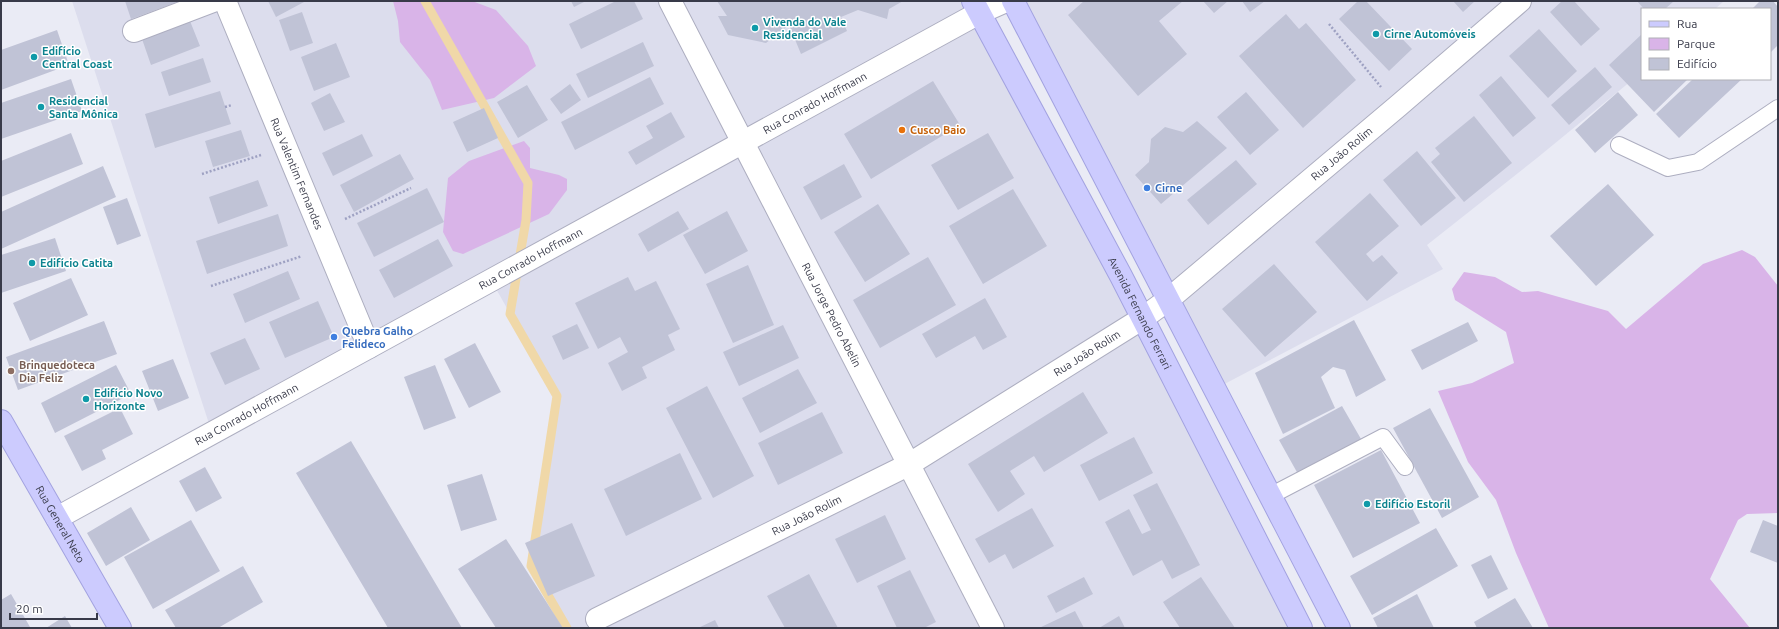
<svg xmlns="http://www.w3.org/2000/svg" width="1779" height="629" font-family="Ubuntu,sans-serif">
	<rect width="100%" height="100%" fill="#eaebf5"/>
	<!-- residential -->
	<path fill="#dcdded" d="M72,1H973L1301,628H567L531,566L557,396L491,280L212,433Z
		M1013,1H1724L1715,9H1642V72L1537,158L1427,245L1443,269L1215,389Z"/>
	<!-- green -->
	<path fill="#d9b4e8" d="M393,1H472L496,10L528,46L536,66L494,98L442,110L430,80L400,42L398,21Z
		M524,141L530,148V168L559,175L567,179V190L549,214L463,254L453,251L443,232L448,178L469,161Z
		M1742,250L1755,257L1778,286V513L1747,514L1738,520L1710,579L1750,628H1549L1516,553L1496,500L1468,462L1438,391L1472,383L1514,363L1506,332L1455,300L1452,289L1464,272L1495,277L1522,292L1538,291L1608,311L1626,329L1703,264Z"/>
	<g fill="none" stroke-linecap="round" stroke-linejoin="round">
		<!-- stream -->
		<path stroke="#f0d8a8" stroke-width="9" d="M425,1L528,183L526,220L510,314L557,396L531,566L567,628"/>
	</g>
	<!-- building -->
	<path fill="#c0c3d6" d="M125,1H180L131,19Z
		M268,1H303L304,2L276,17Z
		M571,1H586L574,7Z
		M616,1H634L643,19L581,49L569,24Z
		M717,1H903L889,9L887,19L858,10L841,17L847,31L801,54L789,25L766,43L728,35L718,16H727Z
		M1084,1H1183L1159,21L1187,54L1138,96L1068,15Z
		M1203,1H1228L1214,13Z
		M1242,1H1265L1250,12Z
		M1358,1H1366L1412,49L1389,71L1339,19Z
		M1453,1H1475L1463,12Z
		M1562,1H1574L1600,29L1581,46L1550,12Z
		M1637,1H1674L1665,9H1644Z
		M1760,1H1773L1778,7V45L1770,53V9H1752Z
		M302,12L313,43L290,51L279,20Z
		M1286,14L1299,29L1306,23L1356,80L1303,128L1239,56Z
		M190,21L200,46L151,65L142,39Z
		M1539,29L1577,71L1548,98L1509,56Z
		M57,30L69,65L1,90V50Z
		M1642,34V79H1688L1654,112L1609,65Z
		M643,42L654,66L588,98L576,74Z
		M336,43L350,77L314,91L301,57Z
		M203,58L211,82L169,96L161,72Z
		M1595,67L1612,87L1569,125L1551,105Z
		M1501,76L1536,118L1513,137L1479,95Z
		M650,77L664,104L575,150L561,122Z
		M71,79L82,111L1,139V103Z
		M1693,79H1742L1679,138L1656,114Z
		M933,81L960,125L871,179L844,134Z
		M570,84L581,100L561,114L550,99Z
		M527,85L548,120L518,138L497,102Z
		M220,91L231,124L155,148L145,114Z
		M1246,92L1279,130L1250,155L1217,117Z
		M1618,92L1638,115L1595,153L1575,130Z
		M330,93L345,122L324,131L311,103Z
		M484,108L498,138L467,152L453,122Z
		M671,112L685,137L636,165L628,152L653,138L646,126Z
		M1474,116L1512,163L1464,202L1431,162L1440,154L1435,148Z
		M1197,121L1227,148L1161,204L1135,175L1149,162L1151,139L1165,127L1183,132Z
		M241,130L250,156L213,167L205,141Z
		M71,133L83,164L1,197V161Z
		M988,133L1014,178L958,210L931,165Z
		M362,134L373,156L333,176L322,153Z
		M1417,151L1456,198L1421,226L1383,180Z
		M400,154L414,179L354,212L340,185Z
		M1236,160L1257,184L1208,225L1187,200Z
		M844,164L862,197L821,220L803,187Z
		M103,166L116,197L1,249V212Z
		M258,180L268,206L218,224L209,197Z
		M1608,184L1654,235L1596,286L1550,236Z
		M427,188L444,222L374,257L357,223Z
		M1013,189L1047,246L983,284L949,226Z
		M1370,193L1399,226L1366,254L1373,262L1382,255L1398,273L1367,301L1315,242Z
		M127,198L141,236L117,245L103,207Z
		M878,204L910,254L865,282L834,232Z
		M678,211L689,229L648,252L638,234Z
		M727,211L748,251L705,274L683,235Z
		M278,214L288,246L207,274L196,241Z
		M55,238L66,271L1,293V255Z
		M438,239L453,266L394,298L379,270Z
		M928,257L956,305L880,348L853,300Z
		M1274,264L1317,312L1265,357L1222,309Z
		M748,265L774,325L733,343L706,284Z
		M288,271L300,299L245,323L233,294Z
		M628,277L635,291L656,281L680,329L668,335L675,350L642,367L647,378L622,391L608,363L628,352L620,337L598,349L575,303Z
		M71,278L88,315L30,341L13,303Z
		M985,298L1007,337L983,350L975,336L936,358L922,334Z
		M318,301L334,337L285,358L269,322Z
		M1354,320L1386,380L1356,397L1345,370L1333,367L1321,377L1335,408L1283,434L1255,373Z
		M104,321L117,354L18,390L6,357Z
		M1468,322L1478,341L1422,370L1411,350Z
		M577,324L589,348L563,360L552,336Z
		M783,325L799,358L739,386L723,352Z
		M245,338L260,369L225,385L210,353Z
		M475,343L501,392L469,408L444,359Z
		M173,359L189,398L158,411L142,371Z
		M116,365L131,394L55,433L41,403Z
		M435,365L456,418L424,430L404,377Z
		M798,369L817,403L760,433L742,398Z
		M707,386L754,476L713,498L666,408Z
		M1083,392L1108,433L1044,472L1034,456L1010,471L1025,494L998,512L968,464Z
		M1342,406L1361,439L1298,474L1279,440Z
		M120,408L133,434L102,450L106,459L82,471L64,436Z
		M1430,408L1479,497L1442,518L1393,428Z
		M822,412L843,453L778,485L758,443Z
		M1134,437L1153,473L1099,501L1080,465Z
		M351,441L462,628H388L296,473Z
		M1381,450L1420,523L1353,558L1314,485Z
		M680,453L702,499L626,536L604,489Z
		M205,467L222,498L196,512L179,481Z
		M482,474L497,520L461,531L447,485Z
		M1157,483L1200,565L1172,579L1162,560L1133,576L1105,522L1129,509L1142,534L1151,530L1133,495Z
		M131,507L150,540L106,566L87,533Z
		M1032,508L1054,546L1013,569L1005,554L989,563L975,539Z
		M885,515L906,559L857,583L835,539Z
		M191,520L220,571L153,609L124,557Z
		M1763,520L1778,526V563L1750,552Z
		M572,523L595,576L548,596L525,543Z
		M1436,528L1458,566L1372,615L1350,576Z
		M506,539L517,556L563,628H496L458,569Z
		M1491,555L1508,589L1488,599L1471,565Z
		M243,566L263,602L218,628H176L165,610Z
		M910,570L936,622L924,628H897L877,586Z
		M809,574L838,628H785L767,596Z
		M1084,577L1093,594L1056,613L1047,596Z
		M1201,577L1235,628H1180L1163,602Z
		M11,594L30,627L29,628H1V600Z
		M1417,594L1434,628H1378L1373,618Z
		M1515,598L1533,628H1477L1474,622Z
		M1075,611L1084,628H1039Z
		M65,616L72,628H46Z
		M1119,616L1125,628H1099Z
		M715,620L719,628H698Z"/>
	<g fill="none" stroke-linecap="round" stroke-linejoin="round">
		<defs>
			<path id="service" d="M1619,145L1668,168L1698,162L1778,108
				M1270,496L1383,437L1405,467"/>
			<g id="minor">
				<path id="s1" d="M225,1L369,347"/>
				<path id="s2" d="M670,1L993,628"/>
				<path d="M134,31L213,1"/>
				<path id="s3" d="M597,619L908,465L1143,318L1169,299L1398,106L1520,1"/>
			</g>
			<g id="tertiary">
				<path id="s4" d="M57,518L979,13L1006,1"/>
			</g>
			<g id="secondary">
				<path id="s5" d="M973,1L1121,276L1301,628"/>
				<path d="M1013,1L1339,628"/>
				<path id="s6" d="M1,421L120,628"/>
			</g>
		</defs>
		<!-- service casing -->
		<use href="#service" stroke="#adaec0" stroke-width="18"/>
		<!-- minor casing -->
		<use href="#minor" stroke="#adaec0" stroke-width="24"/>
		<!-- tertiary casing -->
		<use href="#tertiary" stroke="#adaec0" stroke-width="24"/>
		<!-- secondary casing -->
		<use href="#secondary" stroke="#a3a3e0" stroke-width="24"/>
		<!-- path -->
		<path stroke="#9ea1c2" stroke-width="2.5" stroke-dasharray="2 2" stroke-linecap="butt" d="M1329,24L1381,87
			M225,107L232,105
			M202,174L261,155
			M345,219L411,188
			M211,286L302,256"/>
		<!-- service -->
		<use href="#service" stroke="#fff" stroke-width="16"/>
		<!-- minor -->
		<use href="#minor" stroke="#fff" stroke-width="22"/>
		<!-- tertiary -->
		<use href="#tertiary" stroke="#fff" stroke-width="22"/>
		<!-- secondary -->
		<use href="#secondary" stroke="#cccbfe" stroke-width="22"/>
	</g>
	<!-- markers -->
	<g fill="#0f9aa8" stroke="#fff" stroke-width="1.5">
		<circle cx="755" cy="28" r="4"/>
		<circle cx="1376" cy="34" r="4"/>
		<circle cx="34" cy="57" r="4"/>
		<circle cx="41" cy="107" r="4"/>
		<circle cx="32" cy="263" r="4"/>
		<circle cx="86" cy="399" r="4"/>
		<circle cx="1367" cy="504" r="4"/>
	</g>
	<circle fill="#e8710a" stroke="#fff" stroke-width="1.5" cx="902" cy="130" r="4"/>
	<g fill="#3f7fe0" stroke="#fff" stroke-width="1.5">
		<circle cx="1147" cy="188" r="4"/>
		<circle cx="334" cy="337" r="4"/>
	</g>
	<circle fill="#8d6e63" stroke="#fff" stroke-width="1.5" cx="11" cy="371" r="4"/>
	<g text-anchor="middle" stroke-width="3" stroke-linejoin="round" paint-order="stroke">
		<!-- culture labels -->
		<g font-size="11" font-weight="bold" fill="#0d838f" stroke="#fff" text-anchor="start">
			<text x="763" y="26">Vivenda do Vale<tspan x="763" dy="13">Residencial</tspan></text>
			<text x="1384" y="38">Cirne Automóveis</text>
			<text x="42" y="55">Edifício<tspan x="42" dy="13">Central Coast</tspan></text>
			<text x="49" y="105">Residencial<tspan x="49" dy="13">Santa Mônica</tspan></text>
			<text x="40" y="267">Edifício Catita</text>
			<text x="94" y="397">Edifício Novo<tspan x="94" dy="13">Horizonte</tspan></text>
			<text x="1375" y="508">Edifício Estoril</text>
		</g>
		<!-- street labels -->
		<g font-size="11" fill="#383a49" stroke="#fff">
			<text dy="4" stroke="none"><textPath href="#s4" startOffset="864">Rua Conrado Hoffmann</textPath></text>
			<text dy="4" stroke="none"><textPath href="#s3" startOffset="882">Rua João Rolim</textPath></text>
			<text dy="4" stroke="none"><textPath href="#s1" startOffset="187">Rua Valentim Fernandes</textPath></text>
			<text dy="4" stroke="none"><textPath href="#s4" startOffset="540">Rua Conrado Hoffmann</textPath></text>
			<text dy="4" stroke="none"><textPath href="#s5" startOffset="354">Avenida Fernando Ferrari</textPath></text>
			<text dy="4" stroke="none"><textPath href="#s2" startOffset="353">Rua Jorge Pedro Abelin</textPath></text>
			<text dy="4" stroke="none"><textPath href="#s3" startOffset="558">Rua João Rolim</textPath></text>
			<text dy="4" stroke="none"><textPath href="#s4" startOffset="216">Rua Conrado Hoffmann</textPath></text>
			<text dy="4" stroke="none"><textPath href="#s3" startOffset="234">Rua João Rolim</textPath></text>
			<text dy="4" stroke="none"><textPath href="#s6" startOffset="119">Rua General Neto</textPath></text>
		</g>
		<!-- food labels -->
		<g font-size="11" font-weight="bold" fill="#c56008" stroke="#fff" text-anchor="start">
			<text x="910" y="134">Cusco Baio</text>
		</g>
		<!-- shop labels -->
		<g font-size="11" font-weight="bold" fill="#366cbe" stroke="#fff" text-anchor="start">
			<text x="1155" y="192">Cirne</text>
			<text x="342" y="335">Quebra Galho<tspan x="342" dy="13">Felideco</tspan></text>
		</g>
		<!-- education labels -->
		<g font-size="11" font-weight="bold" fill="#785e54" stroke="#fff" text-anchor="start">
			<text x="19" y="369">Brinquedoteca<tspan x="19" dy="13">Dia Feliz</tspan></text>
		</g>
	</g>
	<!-- border -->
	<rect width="1779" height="629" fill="none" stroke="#383a49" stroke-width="4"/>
	<!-- legend -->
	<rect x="1641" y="8" width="130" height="72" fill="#ffffff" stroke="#afb0b6"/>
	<rect x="1649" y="21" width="20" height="6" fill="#cccbfe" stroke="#afb0b6"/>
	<text x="1677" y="28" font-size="12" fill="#383a49">Rua</text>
	<rect x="1649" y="38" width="20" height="12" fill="#d9b4e8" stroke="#afb0b6"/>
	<text x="1677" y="48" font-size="12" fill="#383a49">Parque</text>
	<rect x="1649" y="58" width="20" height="12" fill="#c0c3d6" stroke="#afb0b6"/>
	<text x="1677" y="68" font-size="12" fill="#383a49">Edifício</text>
	<!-- scale -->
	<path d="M10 613v6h87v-6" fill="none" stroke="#383a49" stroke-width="2"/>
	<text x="16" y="613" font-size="12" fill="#383a49" stroke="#ffffff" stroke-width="3" paint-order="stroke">20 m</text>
</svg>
